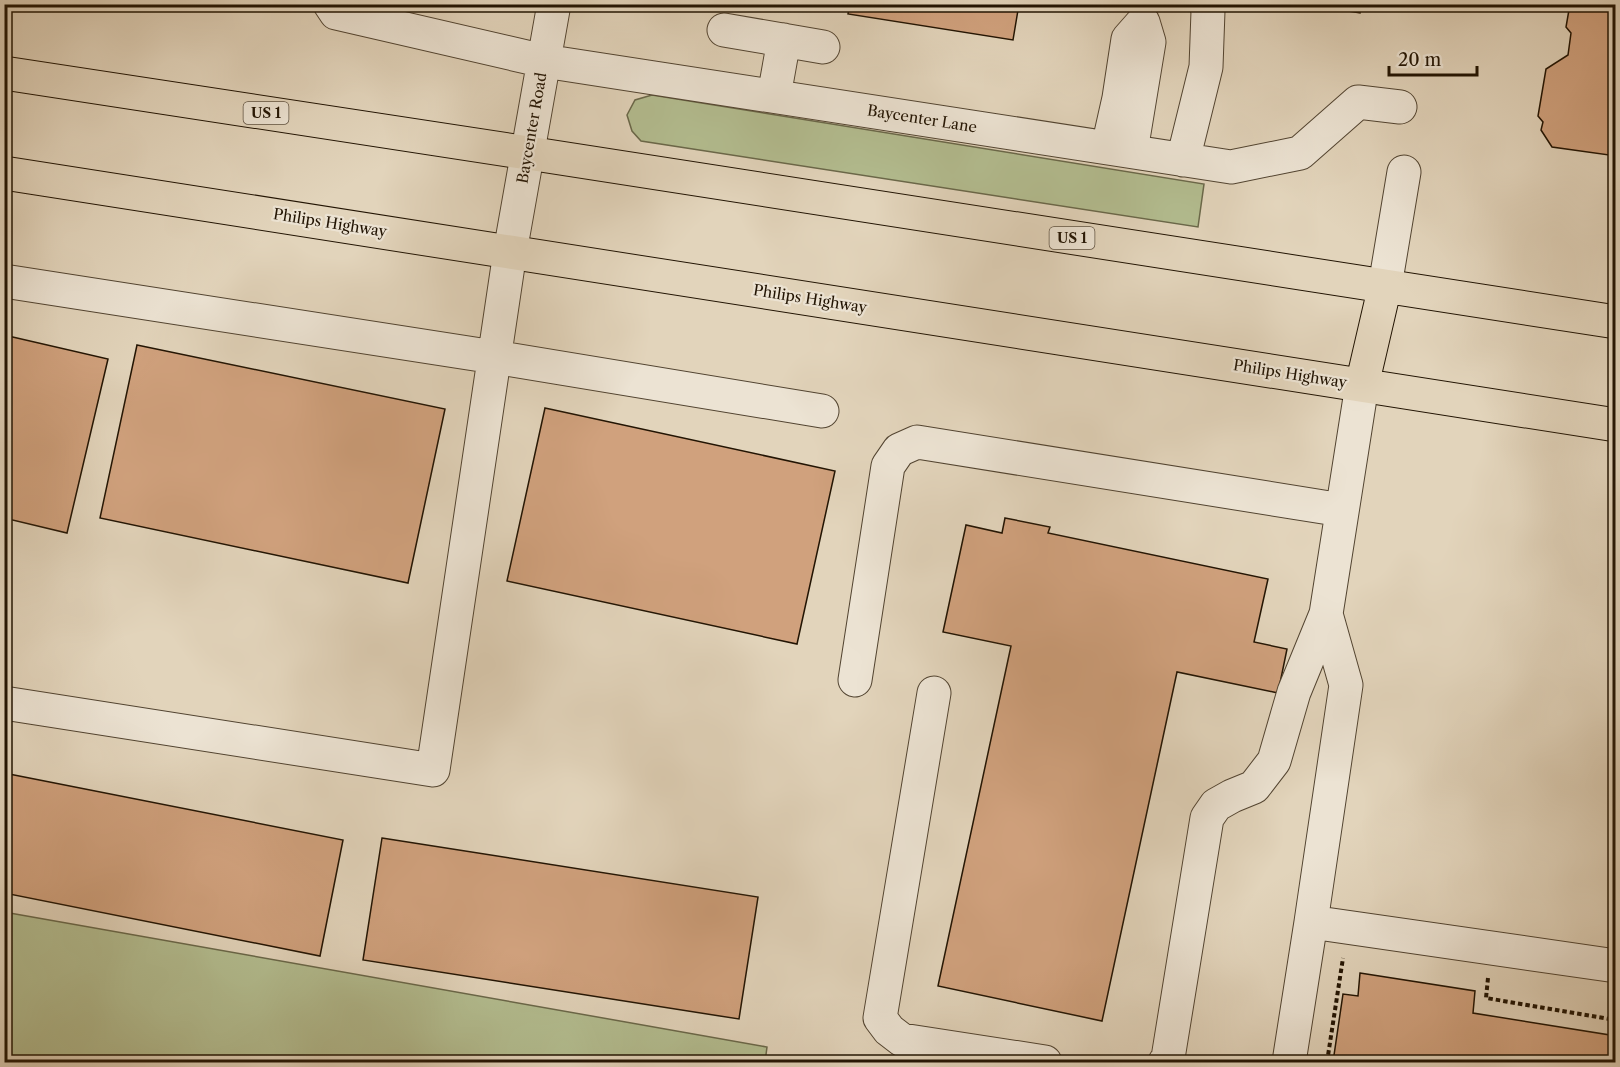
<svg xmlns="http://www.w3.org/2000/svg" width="1620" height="1067" font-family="'Libre Caslon Text',serif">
	<rect width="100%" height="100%" fill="#e2d4bb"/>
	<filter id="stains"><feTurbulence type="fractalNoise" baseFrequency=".00333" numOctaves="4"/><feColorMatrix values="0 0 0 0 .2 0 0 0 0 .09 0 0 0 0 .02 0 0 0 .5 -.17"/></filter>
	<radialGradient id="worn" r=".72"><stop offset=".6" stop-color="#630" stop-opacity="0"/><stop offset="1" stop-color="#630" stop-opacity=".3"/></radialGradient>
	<!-- green -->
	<path fill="#b3bd90" stroke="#6a684a" stroke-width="1.5" d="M652,95L1204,184L1198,227L641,141L632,131L627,115L635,100Z
		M4,912L767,1047L765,1062H5Z"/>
	<!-- building -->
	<path fill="#d0a17d" stroke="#221403" stroke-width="1.5" d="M850,4H1019L1013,40L848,14Z
		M1305,4H1361L1360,13Z
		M1570,4H1616V156L1552,147L1541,130L1543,122L1538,116L1546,69L1568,55L1571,33L1566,27Z
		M4,335L108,359L67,533L4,518Z
		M137,345L445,409L408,583L100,518Z
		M545,408L835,471L797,644L507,581Z
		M1005,518L1050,527L1048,533L1268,579L1254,642L1287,649L1278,693L1177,672L1102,1021L938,986L1011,646L943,632L966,525L1002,533Z
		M4,773L343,840L320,956L4,893Z
		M382,838L758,897L739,1019L363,960Z
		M1360,973L1475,991L1473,1013L1616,1036V1062H1333L1343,994L1358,996Z"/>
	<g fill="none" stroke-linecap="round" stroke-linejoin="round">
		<defs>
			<path id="minor" d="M330,4L336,13L544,61L1231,167L1300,153L1358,102L1400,107
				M724,30L823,47
				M774,96L784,40
				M1108,147L1119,98L1128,39L1143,22L1149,42L1131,151
				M1183,160L1206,67L1208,11L1206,4
				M4,281L494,357L822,411
				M1385,286L1404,172
				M1362,385L1326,614L1346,685L1311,922L1616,966
				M855,680L888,466L899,450L917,442L1342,510
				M934,693L880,1018L889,1030L902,1040L1045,1062
				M4,703L433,770L510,252L554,4
				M1165,1062L1168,1058L1207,818L1216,805L1232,796L1254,787L1274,761L1294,692L1326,614
				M1289,1062L1311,922"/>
			<path id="major" d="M4,73L528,153L1616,322
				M4,173L1616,425
				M1362,385L1385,286"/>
		</defs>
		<!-- minor casing -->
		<use href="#minor" stroke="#524431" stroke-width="35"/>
		<!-- major casing -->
		<use href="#major" stroke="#221403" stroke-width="35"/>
		<!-- path -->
		<path stroke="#221403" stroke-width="4" stroke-dasharray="4.5 3" stroke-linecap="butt" d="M1488,978L1486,998L1616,1020
			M1327,1062L1343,958"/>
		<!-- minor -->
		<use href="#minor" stroke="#ece3d3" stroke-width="33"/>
		<!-- major -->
		<use href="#major" stroke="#e2d4bb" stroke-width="33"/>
	</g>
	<g text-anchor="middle" stroke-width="4.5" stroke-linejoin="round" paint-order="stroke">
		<!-- shield labels -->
		<g fill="#ece3d3" stroke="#5f5241" stroke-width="1.5">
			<rect x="243.5" y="102" width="45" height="22" rx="4.5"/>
			<rect x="1049.5" y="227" width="45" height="22" rx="4.5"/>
		</g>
		<g font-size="14" font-weight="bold" fill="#221403">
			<text x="266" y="118">US 1</text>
			<text x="1072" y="243">US 1</text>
		</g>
		<!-- street labels -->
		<g font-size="15" fill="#221403" stroke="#ece3d3">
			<text transform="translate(922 119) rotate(9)" y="5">Baycenter Lane</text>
			<text transform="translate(532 128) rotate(-80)" y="5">Baycenter Road</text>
			<text transform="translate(330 223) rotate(9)" y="5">Philips Highway</text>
			<text transform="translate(810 299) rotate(9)" y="5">Philips Highway</text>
			<text transform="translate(1290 374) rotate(9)" y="5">Philips Highway</text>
		</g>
	</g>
	<!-- margin -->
	<rect width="1620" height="1067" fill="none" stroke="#e2d4bb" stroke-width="24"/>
	<rect x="6" y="6" width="1608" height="1055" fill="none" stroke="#221403" stroke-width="3"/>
	<rect x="12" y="12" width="1596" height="1043" fill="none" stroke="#221403" stroke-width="1.5"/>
	<!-- scale -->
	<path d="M1389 66v9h88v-9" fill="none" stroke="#221403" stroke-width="3"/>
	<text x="1398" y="66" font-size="18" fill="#221403" stroke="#ece3d3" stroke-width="4.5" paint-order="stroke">20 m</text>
	<rect width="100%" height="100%" filter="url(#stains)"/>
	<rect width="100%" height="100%" fill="url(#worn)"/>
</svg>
